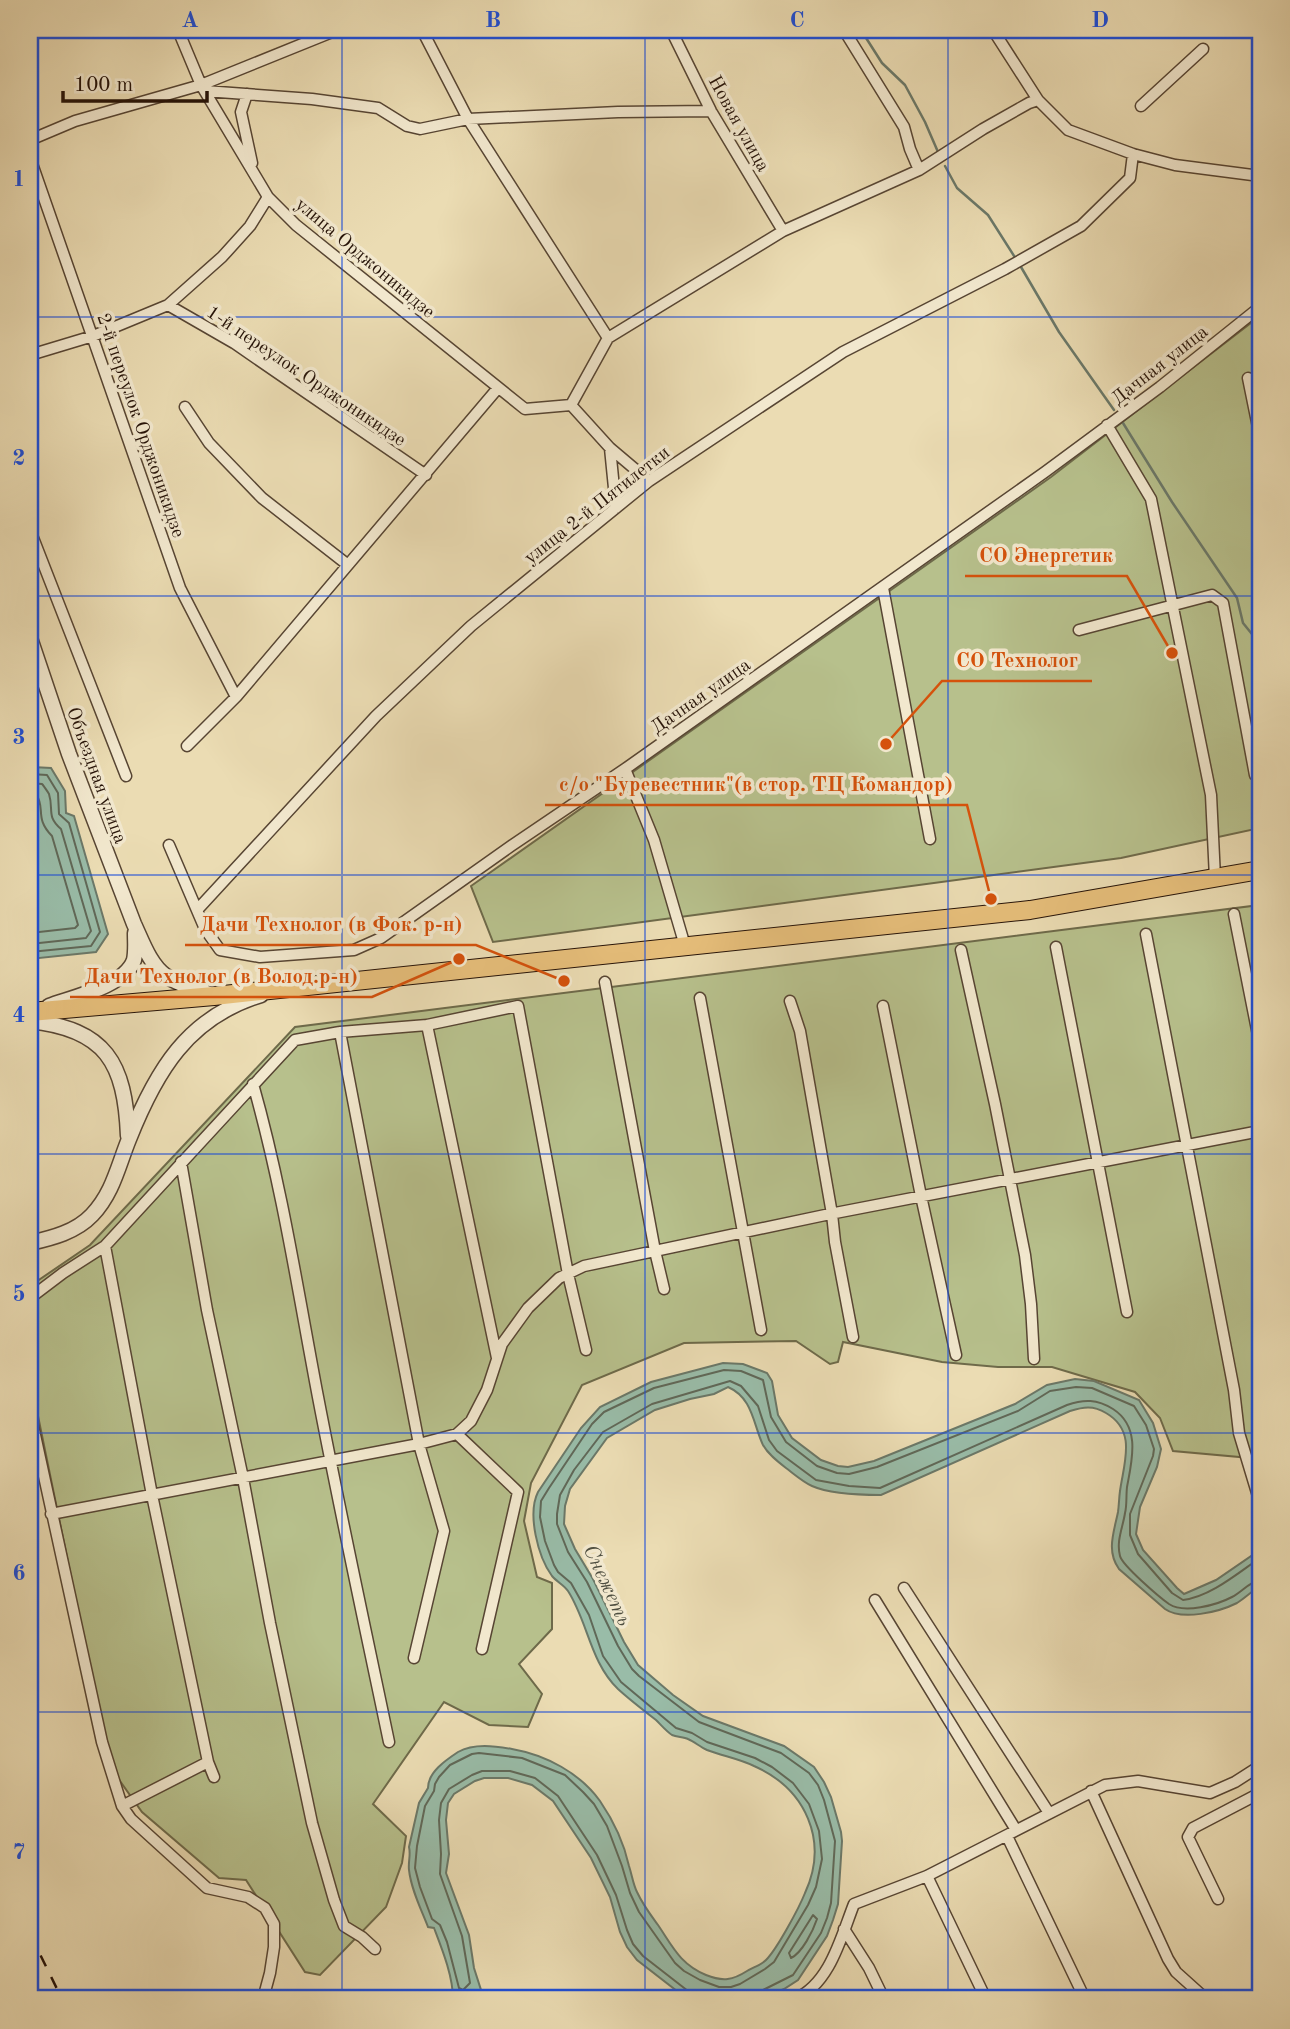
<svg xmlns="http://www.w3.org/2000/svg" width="1290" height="2029" font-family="'Old Standard TT',serif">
	<rect width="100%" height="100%" fill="#ebdcb3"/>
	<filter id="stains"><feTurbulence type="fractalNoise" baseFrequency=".00286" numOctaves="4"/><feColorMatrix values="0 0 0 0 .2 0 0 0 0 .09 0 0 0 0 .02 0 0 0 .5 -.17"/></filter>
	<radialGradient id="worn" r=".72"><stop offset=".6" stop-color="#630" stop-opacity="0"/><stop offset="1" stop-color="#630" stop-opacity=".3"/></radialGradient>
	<!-- garden -->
	<path fill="#b7c08c" stroke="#6e6a4a" stroke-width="2" d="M1260,316V828L1121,858L493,942L471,886L1051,477Z
		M1260,905V1486L1250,1458L1173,1451L1160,1418L1135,1392L1052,1367H998L942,1362L843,1342L838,1362L830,1364L796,1341L684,1343L582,1385L531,1483L524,1521L537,1577L552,1583V1629L519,1664L542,1694L528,1727L489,1725L444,1702L373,1804L406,1836L402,1863L386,1907L320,1975L305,1972L246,1880L219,1878L142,1812L110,1767L30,1377V1286L90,1245L295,1027Z"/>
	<!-- water -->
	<path fill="#99bca8" stroke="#6b7868" stroke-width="2" d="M32,767L51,768L65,791L66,813L74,816L108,934L96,952L30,959V776Z
		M723,1363L743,1364L767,1373L772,1381L778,1415L792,1438L821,1460L838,1466L848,1467L874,1461L1015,1404L1047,1385L1075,1379L1094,1381L1139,1400L1153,1423L1161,1449L1157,1467L1140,1507L1136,1534L1143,1550L1177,1588L1184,1594L1216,1580L1260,1550V1586C1252,1591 1245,1598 1237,1603C1219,1612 1182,1621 1165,1609L1119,1569C1106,1551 1114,1532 1118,1512C1119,1505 1119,1498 1120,1491C1124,1462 1137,1431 1106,1413C1093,1405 1083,1407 1070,1411L881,1495C862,1495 830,1494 812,1486C803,1482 794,1474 786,1468C777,1461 768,1454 763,1445C753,1424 753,1398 728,1387L714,1394L690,1399L655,1410L607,1438L570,1489L565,1506L564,1524L575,1549L593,1579L624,1642L638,1665L673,1695L703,1716L784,1746L814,1767L824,1782L831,1797L841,1832L842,1841L838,1904L833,1920L827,1936L798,1980L784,1989L758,1999H693L686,1998L637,1960L627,1947L620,1932L610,1897L591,1858L553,1801L532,1785L508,1778H484L475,1781L454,1794L448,1803L446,1820L449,1854L446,1873L469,1935L474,1968L481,1990L477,1993H471L467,1996L468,1999H453C453,1976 442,1949 434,1928L428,1927C421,1909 411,1889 409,1870C408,1862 411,1855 409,1847L419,1803L428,1788C428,1772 446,1760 458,1752C474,1743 495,1746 512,1749C546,1755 580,1773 600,1801C613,1820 624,1843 629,1866C632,1875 633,1884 637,1892C643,1905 650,1914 658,1925C673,1947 680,1964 706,1975C723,1982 733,1980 747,1971C754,1967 761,1965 766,1960C777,1949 799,1908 805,1893C829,1841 806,1789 754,1766C740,1759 723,1756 707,1750C700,1747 695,1742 688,1739C684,1737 677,1737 672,1735C667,1732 661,1725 656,1720C643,1710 630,1700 618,1689C590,1662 588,1622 568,1591C564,1585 557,1582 552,1576C538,1557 527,1514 538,1492L581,1428L600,1407L651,1382Z"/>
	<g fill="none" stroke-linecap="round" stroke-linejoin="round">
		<!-- shore -->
		<path stroke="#606858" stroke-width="2" d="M30,774L47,775L58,793L59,814L69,823L100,932L91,946L30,952
			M30,783L42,784C43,785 48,792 49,794C54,810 46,816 61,829L91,931L86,938L30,944
			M30,793L36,794C46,808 34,818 52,836L78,925L75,928L30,933
			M813,1915L817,1919C813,1931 802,1953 791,1958L789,1953Z
			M691,1999L688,1991L643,1956L633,1944L627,1930L616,1895L597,1855L558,1796L535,1778L510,1771H482L472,1775L449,1789L441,1803L439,1820L441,1854L440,1874L462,1936L470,1983L463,1990L459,1988L447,1942L440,1925L432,1919L420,1887L415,1868L417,1846L425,1806L434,1791L435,1784L439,1777L450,1765L472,1754L479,1753L522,1758L565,1775L583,1792L594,1804L607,1826L622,1866L630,1893L639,1912L675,1963L684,1971L700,1980L719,1987H731L740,1984L765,1969L774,1962L808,1905L816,1887L822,1859L819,1831L809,1804L793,1783L772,1767L755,1758L707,1742L692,1733L676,1728L621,1682L603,1656L589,1615L571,1583L558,1572L554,1565L545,1541L540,1517L541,1501L549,1488L592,1424L604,1412L654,1388L724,1370L741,1371L763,1380L771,1417L786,1442L817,1466L837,1473L849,1474L877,1467L1018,1411L1050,1391L1076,1387L1092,1388L1134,1406L1146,1425L1154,1449L1153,1456L1130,1514V1535L1138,1554L1172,1593L1183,1600C1210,1597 1238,1573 1260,1558
			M759,1999L763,1990L793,1975L821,1933L827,1918L831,1903L835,1841L824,1800L818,1785L809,1773L781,1753L699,1722L639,1676L632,1669L618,1646L587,1582L568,1552L557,1524V1514L560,1495L574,1470L603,1432L652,1404L730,1381L741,1386L758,1406L769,1440L777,1451L816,1480L849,1486L880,1488L1067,1405C1084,1399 1097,1399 1113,1409C1141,1427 1132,1460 1127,1487C1126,1496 1127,1506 1125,1513C1123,1527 1116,1541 1120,1556C1122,1565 1159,1597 1169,1604C1184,1614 1217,1605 1232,1597C1242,1592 1249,1582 1260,1580"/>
		<!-- stream -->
		<path stroke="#6b7868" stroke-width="2.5" d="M861,30L882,63L905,85L925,122L938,152
			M945,166L957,188L988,215L1016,259
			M1021,267L1059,332L1114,410
			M1123,423L1172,502L1237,598L1243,623L1260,644"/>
		<defs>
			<path id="minor" d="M178,30L201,85L268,197L296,225L525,409L571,405L608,338L783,231L919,170L983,129L1029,103L1038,100
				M422,30L468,119L608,338
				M671,30L711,111L783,231
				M844,30L904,127L910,149L919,170
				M993,30L1038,100L1068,130L1133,154L1175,165L1260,176
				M205,91L312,99L378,108L407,126L420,129L468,119L618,112L711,111
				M247,94L241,112L252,163
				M1141,106L1203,49
				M30,140L75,121L201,85L337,30
				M30,158L180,588L236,697
				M168,305L234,343L426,475
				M30,355L93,336L168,305L222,257L250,226L268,197
				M1248,378L1260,437
				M571,405L610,448L649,481
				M185,407L209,443L262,498L348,565
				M1107,425L1151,499L1211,795L1215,878
				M610,448L616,508
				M30,530L126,776
				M883,588L930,839
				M1079,630L1212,595L1223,603L1255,775
				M187,746L236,697L498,388
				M625,769L654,840L685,946
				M169,845L205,929L220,950L260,957L354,950L381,938L511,846L625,769L1045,472L1160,387L1260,307
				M198,909L376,716L471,626L649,481L843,352L1005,269L1081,226L1130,178L1133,154
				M1234,914L1260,1045
				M1146,934L1234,1390L1239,1433L1258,1496
				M1056,947L1127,1312
				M961,950L995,1104L1025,1255L1031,1304L1034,1359
				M605,982L655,1251L664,1289
				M700,998L761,1330
				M790,1001L800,1031L832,1214L835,1242L853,1337
				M883,1006L921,1196L956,1355
				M427,1025L497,1358
				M340,1032L419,1444L444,1531L414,1658
				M253,1084C282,1186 298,1292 318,1397C340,1512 365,1627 389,1742
				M181,1162L207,1310L243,1478L270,1623L312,1823L334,1900L344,1926L362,1937L375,1949
				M105,1246L152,1495L208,1762L214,1777
				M30,1298L63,1273L105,1246L295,1040L340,1032L427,1025L518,1006L568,1274L586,1350
				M30,1412L102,1742L122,1806L131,1819L207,1888L248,1897L265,1908L274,1924V1947L270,1973L263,1999
				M457,1434L518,1492L482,1649
				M51,1514L419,1444L457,1434L471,1421L487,1390L502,1344L528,1308L559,1278L584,1266L830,1214L1260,1131
				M904,1588L1049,1813
				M875,1600L1016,1830
				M1091,1791L1168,1959L1176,1972L1206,1999
				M122,1806L208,1762
				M1007,1836L1085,1999
				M927,1876L986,1999
				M1218,1899L1188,1837L1193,1828L1260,1793
				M844,1929L869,1968L884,1999
				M795,1999C830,1984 841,1937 854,1904L927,1876L1105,1785L1138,1781L1210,1793L1235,1782L1260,1766"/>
			<path id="tertiary" d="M30,638L69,754L134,924C142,941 150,965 166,976C180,985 198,990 213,995
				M49,1006C73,997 125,986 134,960C136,951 135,942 135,933
				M30,1021C106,1029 125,1063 128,1136
				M30,1243C52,1238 76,1232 92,1215C113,1193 118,1166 129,1139C156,1071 188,1017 261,995"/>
			<path id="primary" d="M30,1012L214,996L1030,910L1260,870"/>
		</defs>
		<!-- minor casing -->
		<use href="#minor" stroke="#574533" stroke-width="13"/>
		<!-- tertiary casing -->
		<use href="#tertiary" stroke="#574533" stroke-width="17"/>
		<!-- primary casing -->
		<use href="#primary" stroke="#261308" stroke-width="20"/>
		<!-- minor -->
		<use href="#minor" stroke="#f2e8ce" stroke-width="10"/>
		<!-- tertiary -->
		<use href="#tertiary" stroke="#f2e8ce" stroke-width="14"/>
		<!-- primary -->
		<use href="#primary" stroke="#e6be7a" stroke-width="18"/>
		<!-- rail -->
		<path stroke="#261308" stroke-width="2.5" stroke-dasharray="12 12" stroke-linecap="butt" d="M30,1934L62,1999
			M30,1974L46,1999"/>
	</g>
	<!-- grid -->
	<path fill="none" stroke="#1d4ed8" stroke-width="2" stroke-opacity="0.55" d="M342,30V1999M645,30V1999M948,30V1999M30,317H1260M30,596H1260M30,875H1260M30,1154H1260M30,1433H1260M30,1712H1260"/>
	<g text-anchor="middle" stroke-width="7" stroke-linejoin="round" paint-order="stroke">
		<!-- street labels -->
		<g font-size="19" fill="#261308" stroke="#f2e8ce">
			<text transform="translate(740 123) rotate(61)" y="7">Новая улица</text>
			<text transform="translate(366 257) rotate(40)" y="7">улица Орджоникидзе</text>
			<text transform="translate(1159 364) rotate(-38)" y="7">Дачная улица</text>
			<text transform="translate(307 375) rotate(34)" y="7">1-й переулок Орджоникидзе</text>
			<text transform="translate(142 425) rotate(71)" y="7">2-й переулок Орджоникидзе</text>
			<text transform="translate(596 504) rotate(-38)" y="7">улица 2-й Пятилетки</text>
			<text transform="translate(700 695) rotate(-35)" y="7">Дачная улица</text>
			<text transform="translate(98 775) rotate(70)" y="7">Объездная улица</text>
		</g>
		<!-- water labels -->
		<g font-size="21" font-style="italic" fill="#4e4e40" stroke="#f2e8ce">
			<text transform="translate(608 1585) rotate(65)" y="7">Снежеть</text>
		</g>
	</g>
	<!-- callouts -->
	<path fill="none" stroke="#d5520c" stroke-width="2.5" d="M1172 653L1127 576H965M886 744L942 681H1092M991 899L967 805H545M564 981L476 945H185M459 959L372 997H70"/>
	<g fill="#d5520c" stroke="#f2e8ce" stroke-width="2.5">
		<circle cx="1172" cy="653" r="7"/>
		<circle cx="886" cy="744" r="7"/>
		<circle cx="991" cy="899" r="7"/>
		<circle cx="564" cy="981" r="7"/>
		<circle cx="459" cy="959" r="7"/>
	</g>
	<g font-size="21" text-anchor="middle" font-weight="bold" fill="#d5520c" stroke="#f2e8ce" stroke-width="7" stroke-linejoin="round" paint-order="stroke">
		<text x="1046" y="562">СО Энергетик</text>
		<text x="1017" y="667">СО Технолог</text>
		<text x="756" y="791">с/о "Буревестник"(в стор. ТЦ Командор)</text>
		<text x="331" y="931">Дачи Технолог (в Фок. р-н)</text>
		<text x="221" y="983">Дачи Технолог (в Волод.р-н)</text>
	</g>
	<!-- margin -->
	<rect width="1290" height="2029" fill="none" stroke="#ebdcb3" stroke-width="77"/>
	<!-- scale -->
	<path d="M63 91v10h144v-10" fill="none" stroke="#261308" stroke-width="3.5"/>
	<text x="74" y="91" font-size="21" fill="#261308" stroke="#f2e8ce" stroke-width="5" paint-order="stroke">100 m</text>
	<rect x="38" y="38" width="1214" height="1952" fill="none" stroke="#1d4ed8" stroke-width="2.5"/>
	<g font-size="23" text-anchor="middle" font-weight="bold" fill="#1d4ed8">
		<text x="190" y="27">A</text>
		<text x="493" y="27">B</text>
		<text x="797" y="27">C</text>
		<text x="1100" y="27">D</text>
		<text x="19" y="186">1</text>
		<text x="19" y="465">2</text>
		<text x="19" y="744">3</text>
		<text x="19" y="1022">4</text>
		<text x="19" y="1301">5</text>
		<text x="19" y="1580">6</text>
		<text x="19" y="1859">7</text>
	</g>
	<rect width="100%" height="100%" filter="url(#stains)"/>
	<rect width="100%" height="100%" fill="url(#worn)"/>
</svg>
